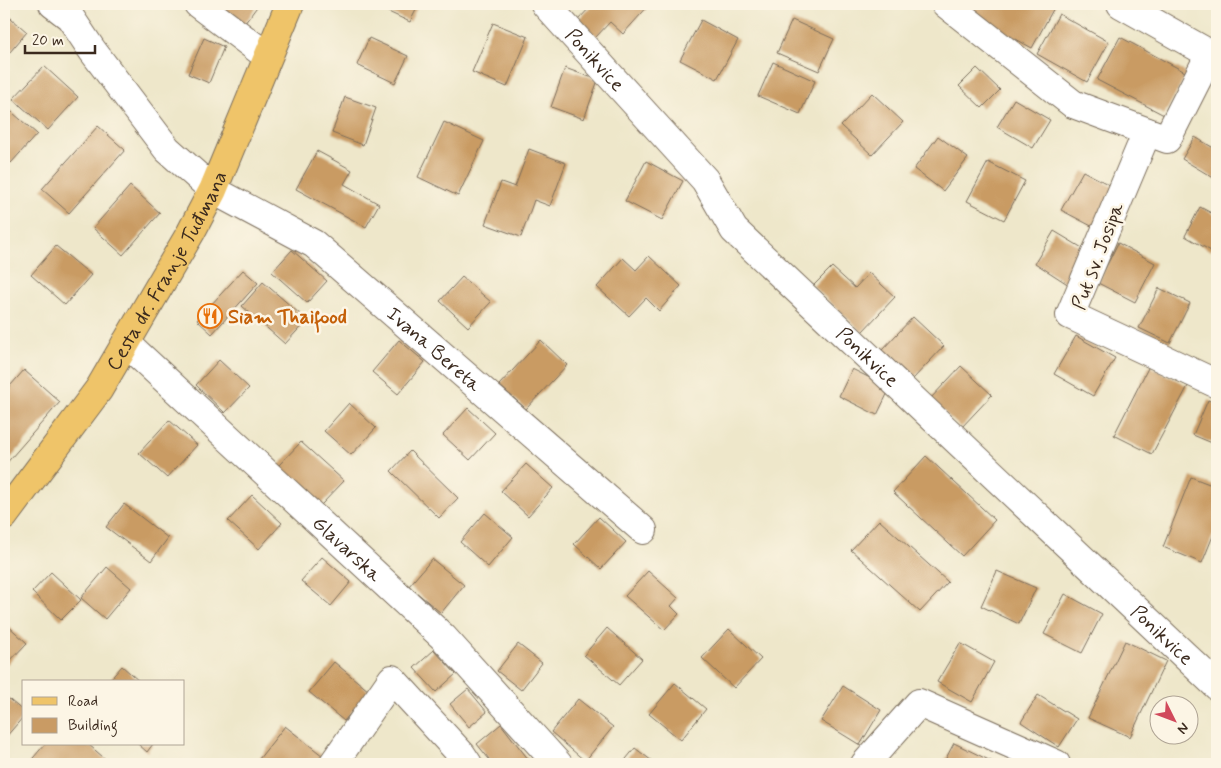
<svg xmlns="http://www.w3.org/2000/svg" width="1221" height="768" font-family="Mynerve,sans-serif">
	<rect width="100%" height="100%" fill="#fcf5e5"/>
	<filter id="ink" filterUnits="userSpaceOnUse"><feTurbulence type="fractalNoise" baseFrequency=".02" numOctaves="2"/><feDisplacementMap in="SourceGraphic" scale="10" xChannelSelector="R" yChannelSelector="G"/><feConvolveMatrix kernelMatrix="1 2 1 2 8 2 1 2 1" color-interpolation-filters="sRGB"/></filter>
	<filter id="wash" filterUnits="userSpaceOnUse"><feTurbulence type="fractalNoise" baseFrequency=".0096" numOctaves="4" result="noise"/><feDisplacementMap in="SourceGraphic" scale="20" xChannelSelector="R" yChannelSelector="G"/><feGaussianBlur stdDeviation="1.12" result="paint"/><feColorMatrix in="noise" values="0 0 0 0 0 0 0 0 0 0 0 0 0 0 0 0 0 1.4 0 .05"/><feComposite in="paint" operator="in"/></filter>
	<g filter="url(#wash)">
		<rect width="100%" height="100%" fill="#eee7ca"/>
		<g id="blocks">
			<!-- building -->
			<path fill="#c99b64" d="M211,4H259L242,27Z
				M384,4H419L410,22L382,9Z
				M593,4H650L623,34L610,22L595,38L577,21Z
				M963,4H1056L1032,48L960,8Z
				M4,12L27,32L4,59Z
				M1059,14L1109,42L1087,82L1037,54Z
				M701,20L738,40L717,79L680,60Z
				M792,20L834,39L819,71L777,53Z
				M493,23L528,37L507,87L472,72Z
				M1120,37L1187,73L1164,115L1097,80Z
				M204,38L224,47L209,83L188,74Z
				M369,38L408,56L395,83L357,65Z
				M773,62L815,81L800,114L758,96Z
				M44,66L78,97L48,130L13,99Z
				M565,68L598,80L584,119L551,107Z
				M977,68L1000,90L982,108L959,86Z
				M872,93L903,122L872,155L841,126Z
				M345,97L376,108L363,145L332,133Z
				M1014,99L1050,120L1033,148L997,127Z
				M5,106L37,134L11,163L4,157V108Z
				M444,122L484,141L458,196L418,177Z
				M98,126L125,150L69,213L42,189Z
				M938,136L968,158L943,191L914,169Z
				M1195,137L1217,150V180L1182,159Z
				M529,149L566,163L550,206L534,200L521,237L485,224L501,182L515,187Z
				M317,151L352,170L344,184L379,204L366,227L296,189Z
				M646,161L683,181L662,220L625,201Z
				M988,162L1025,181L1004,220L967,201Z
				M1083,171L1119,190L1099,230L1061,210Z
				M130,186L160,213L123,255L93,228Z
				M1200,207L1217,216V240L1211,251L1185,236Z
				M1054,231L1089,252L1069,285L1035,263Z
				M1118,243L1155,263L1135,302L1098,283Z
				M56,246L91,275L65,305L31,275Z
				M292,250L327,281L307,303L272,272Z
				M649,256L681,286L659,311L646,298L629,316L597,287L623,258L636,270Z
				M832,267L855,288L869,273L895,297L862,332L813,286Z
				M243,270L258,283L212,334L197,320Z
				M462,277L491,302L468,327L440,301Z
				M263,282L307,320L285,344L242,306Z
				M1159,288L1190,303L1170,343L1139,328Z
				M913,317L944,346L913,379L882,350Z
				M1076,336L1115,358L1093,396L1054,374Z
				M399,340L425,362L398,394L372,372Z
				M541,340L567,365L526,409L499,385Z
				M219,360L249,388L225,413L196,385Z
				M961,366L992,395L961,428L930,399Z
				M1149,366L1188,386L1152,454L1114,435Z
				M852,369L890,388L877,415L839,396Z
				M24,370L60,402L4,466V393Z
				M1208,400L1217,404V445L1193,435Z
				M349,403L376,428L351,455L324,431Z
				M468,408L495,433L470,460L443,435Z
				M169,420L197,445L167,478L139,453Z
				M301,442L344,481L321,505L278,466Z
				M410,451L458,498L439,518L391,471Z
				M926,456L995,520L962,556L893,492Z
				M526,464L553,488L528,516L501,491Z
				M1191,477L1217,487V526L1202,563L1163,547Z
				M252,495L282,523L259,549L228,521Z
				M124,504L168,538L151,561L106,527Z
				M485,513L513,537L488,567L460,542Z
				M599,517L626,542L601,569L574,544Z
				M879,520L948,582L920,612L851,550Z
				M322,557L351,582L331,606L301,581Z
				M432,559L464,585L441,613L409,586Z
				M107,567L131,588L105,619L81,598Z
				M648,571L678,598L671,606L679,614L664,630L625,596Z
				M997,571L1036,588L1019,624L981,606Z
				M51,572L81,600L61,620L32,592Z
				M1065,594L1102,614L1082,653L1044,634Z
				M4,622L27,643L7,664L4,661Z
				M607,628L642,659L619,685L584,655Z
				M729,629L761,659L734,688L702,658Z
				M1125,641L1166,661L1130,737L1088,718Z
				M960,643L994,662L972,702L937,682Z
				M518,644L542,663L521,690L497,671Z
				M434,650L456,674L436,692L414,668Z
				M334,662L369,691L344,721L309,692Z
				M122,666L140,682H108Z
				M675,683L706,709L681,740L649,714Z
				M843,686L881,710L860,745L821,721Z
				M468,689L487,712L469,727L450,704Z
				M4,695L24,712V716L5,738L4,737Z
				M1038,695L1077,719L1059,747L1021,722Z
				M578,699L613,727L585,761L551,732Z
				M501,724L532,764H493L477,744Z
				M285,726L323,756L317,764H255Z
				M954,743L997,764H943Z
				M45,744H88L111,764H28Z
				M138,744H153L147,752Z
				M635,748L656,764H622Z"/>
		</g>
	</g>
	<g filter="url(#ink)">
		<use href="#blocks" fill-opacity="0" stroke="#7a6c5a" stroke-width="1"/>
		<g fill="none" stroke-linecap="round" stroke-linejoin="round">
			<defs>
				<g id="minor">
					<path id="s1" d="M53,4L70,17L92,50L167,149L213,190L314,244L643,530"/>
					<path d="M198,4L267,56"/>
					<path id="s2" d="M545,4L705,180L734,230L1217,686"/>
					<path d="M946,4L1073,104L1167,139L1210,54"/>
					<path d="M1121,4L1217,58"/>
					<path d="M1147,132L1070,315L1217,384"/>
					<path id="s3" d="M126,343L443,637L558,764"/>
					<path d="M333,764L392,679L462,755L468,764"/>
					<path d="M865,764L919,703L1056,764"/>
				</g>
				<g id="major">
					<path id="s4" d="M4,516L99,389L191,232L213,190L290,4"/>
				</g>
			</defs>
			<!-- minor casing -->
			<use href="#minor" stroke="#7a6c5a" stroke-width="30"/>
			<!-- major casing -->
			<use href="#major" stroke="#7a6c5a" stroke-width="30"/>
			<!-- minor -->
			<use href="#minor" stroke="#fff" stroke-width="28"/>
			<!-- major -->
			<use href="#major" stroke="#efc469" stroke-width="28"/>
		</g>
	</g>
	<!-- icons -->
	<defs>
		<symbol id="restaurant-ring" viewBox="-11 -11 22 22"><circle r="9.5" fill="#fcf5e5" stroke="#e8710a" stroke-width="1.5"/><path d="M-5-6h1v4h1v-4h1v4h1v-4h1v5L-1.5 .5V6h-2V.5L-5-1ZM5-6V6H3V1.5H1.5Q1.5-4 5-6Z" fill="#e8710a"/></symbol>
	</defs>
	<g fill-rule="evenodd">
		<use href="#restaurant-ring" x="196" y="302" width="28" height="28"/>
	</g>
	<g text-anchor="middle" stroke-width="5" stroke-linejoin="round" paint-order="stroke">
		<!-- street labels -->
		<g font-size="20" fill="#3b2a1e" stroke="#fcf5e5">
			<text dy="7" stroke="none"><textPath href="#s2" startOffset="75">Ponikvice</textPath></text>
			<text transform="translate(1097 256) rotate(-69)" y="7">Put sv. Josipa</text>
			<text dy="7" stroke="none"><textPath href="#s4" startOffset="295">Cesta dr. Franje Tuđmana</textPath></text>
			<text dy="7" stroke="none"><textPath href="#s1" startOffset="521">Ivana Bereta</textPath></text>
			<text dy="7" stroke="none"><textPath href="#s2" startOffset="480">Ponikvice</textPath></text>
			<text dy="7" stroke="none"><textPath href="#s3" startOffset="302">Glavarska</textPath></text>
			<text dy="7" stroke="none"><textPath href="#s2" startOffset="885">Ponikvice</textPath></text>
		</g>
		<!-- food labels -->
		<g font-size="20" font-weight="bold" fill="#c56008" stroke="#fcf5e5" text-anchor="start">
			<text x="228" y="323">Siam Thaifood</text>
		</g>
	</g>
	<!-- margin -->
	<rect width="1221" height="768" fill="none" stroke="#fcf5e5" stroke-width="20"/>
	<!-- legend -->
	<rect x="22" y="680" width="162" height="65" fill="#fcf5e5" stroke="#afa495"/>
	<rect x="32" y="697" width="25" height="8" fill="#efc469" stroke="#afa495"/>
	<text x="68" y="706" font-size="15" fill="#3b2a1e">Road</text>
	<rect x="32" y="718" width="25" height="15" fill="#c99b64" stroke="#afa495"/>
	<text x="68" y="730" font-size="15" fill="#3b2a1e">Building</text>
	<!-- north arrow -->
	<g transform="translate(1174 720) rotate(132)"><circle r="24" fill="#fcf5e5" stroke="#afa495"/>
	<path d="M0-4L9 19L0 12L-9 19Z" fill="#d1495b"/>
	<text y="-8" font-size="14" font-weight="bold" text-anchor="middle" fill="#3b2a1e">N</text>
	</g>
	<!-- scale -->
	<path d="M25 45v8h70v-8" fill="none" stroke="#3b2a1e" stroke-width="2.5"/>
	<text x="32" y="45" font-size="15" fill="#3b2a1e" stroke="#fcf5e5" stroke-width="4" paint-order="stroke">20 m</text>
</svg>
